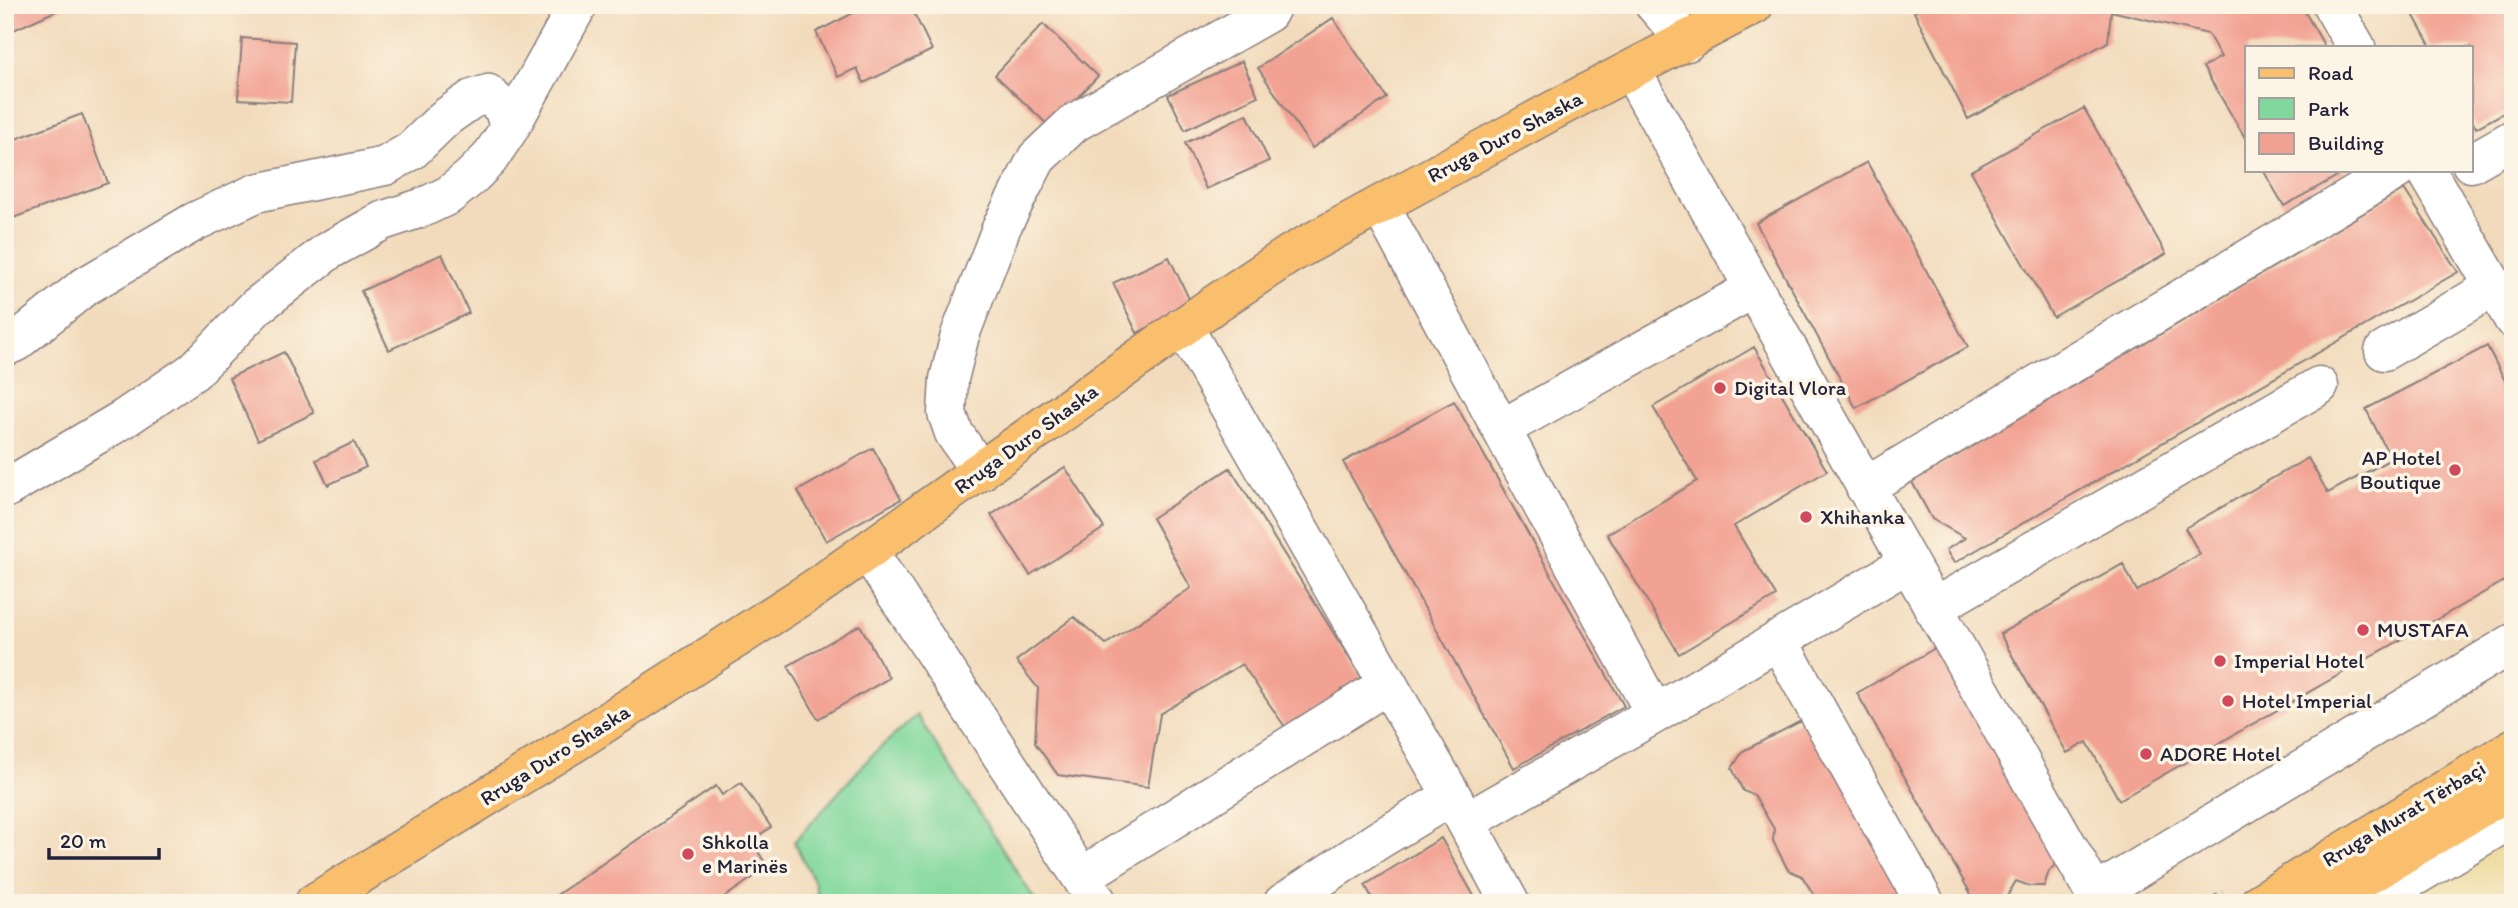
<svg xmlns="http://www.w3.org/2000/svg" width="2518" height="908" font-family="Itim,sans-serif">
	<rect width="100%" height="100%" fill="#fcf5e5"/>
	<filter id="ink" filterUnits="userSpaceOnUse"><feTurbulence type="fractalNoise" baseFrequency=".0143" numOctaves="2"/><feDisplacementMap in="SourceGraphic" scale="14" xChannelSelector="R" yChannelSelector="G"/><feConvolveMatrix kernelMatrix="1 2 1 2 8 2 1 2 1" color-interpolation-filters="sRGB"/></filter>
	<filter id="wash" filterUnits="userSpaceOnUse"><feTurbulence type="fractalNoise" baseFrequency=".00686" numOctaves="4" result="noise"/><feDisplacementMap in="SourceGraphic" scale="28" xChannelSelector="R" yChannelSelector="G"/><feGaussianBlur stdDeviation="1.57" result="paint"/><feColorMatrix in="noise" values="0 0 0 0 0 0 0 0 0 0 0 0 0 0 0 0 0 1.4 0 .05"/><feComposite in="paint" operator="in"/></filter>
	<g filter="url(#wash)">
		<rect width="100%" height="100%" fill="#f2dbbc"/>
		<!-- green -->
		<path fill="#80d89c" stroke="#517d6c" stroke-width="2" d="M917,715L1037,903H819L815,883L794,842L873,754Z"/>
		<!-- sand -->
		<path fill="#eeda9e" stroke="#887e6c" stroke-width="2" d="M2513,831V903H2385Z"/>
		<g id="blocks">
			<!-- building -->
			<path fill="#f2a293" d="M5,5H69L7,33Z
				M869,5H910L932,50L864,83L857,68L838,77L816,32Z
				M1925,5H2301L2325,47H2247V141L2203,67L2221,57L2208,34L2111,11L2108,42L1968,119L1914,12Z
				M2408,5H2513V108L2476,128L2471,119V47H2431Z
				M1333,18L1387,98L1312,148L1258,68Z
				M1043,24L1098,76L1050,127L995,75Z
				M242,38L295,42L291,102L238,99Z
				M1242,61L1258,96L1185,130L1168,95Z
				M2084,108L2166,254L2053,317L1971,171Z
				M82,114L108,183L5,221V143Z
				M1247,114L1269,161L1206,189L1185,143Z
				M1867,162L1968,347L1856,408L1756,223Z
				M2263,170H2348L2284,206Z
				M2404,189L2458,272L1954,563L1946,550L1965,538L1932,519L1912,482Z
				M442,254L469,313L389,350L361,291Z
				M1169,257L1193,307L1137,333L1113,283Z
				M2487,346L2513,396V576L2119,800L2087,742L2067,753L2000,634L2123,564L2137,591L2200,554L2185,528L2308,458L2328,493L2391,459L2366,409Z
				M1754,347L1827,471L1734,526L1776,596L1679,654L1607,534L1697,481L1653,407Z
				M284,352L314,413L258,440L229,378Z
				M1454,401L1624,706L1514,768L1343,462Z
				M354,442L366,467L328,485L316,460Z
				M873,448L901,499L826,541L798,491Z
				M1065,467L1104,528L1030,575L991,515Z
				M1230,468L1365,683L1285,727L1242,664L1160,714L1148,787L1058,775L1035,743L1038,688L1016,661L1074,617L1106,644L1191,588L1152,518Z
				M860,625L889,678L818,719L788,666Z
				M1937,647L2058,862L2049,871L2044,886H2030L2016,881L2003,903H1976L1857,693Z
				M1799,722H1810L1917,903H1819L1802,876L1788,870L1773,841L1774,829L1754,795L1743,791L1732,768L1743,751Z
				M741,783L771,827L751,841L768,867L716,903H545L716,786L722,795Z
				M1441,838L1478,903H1375L1365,885Z"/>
		</g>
	</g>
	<g filter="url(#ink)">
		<use href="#blocks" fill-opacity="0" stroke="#8a7e7c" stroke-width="2"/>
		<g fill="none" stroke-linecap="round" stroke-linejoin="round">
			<defs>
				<path id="minor" d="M1655,5L1687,42
					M2332,5L2356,47
					M1631,70L2100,903
					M2471,163L2513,139
					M2426,170L2513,319
					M1380,205L1655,714
					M1183,326L1452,796L1510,903
					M5,347L16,342L84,287L194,222L256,193L385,166L411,151L445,118L472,99L488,94L504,109L509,129
					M2384,351L2494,287
					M1501,429L1753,289
					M980,472L954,433L947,413L949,379L960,335L1002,226L1037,158L1074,123L1268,13L1272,5
					M1865,487L2397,170
					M5,489L125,418L194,371L256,307L328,251L382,221L424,207L449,195L471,177L489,159L509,129L578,5
					M868,551L1098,903
					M1933,608L2319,386
					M1778,640L1925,903
					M1466,822L1655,714L1908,563
					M1081,877L1388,684
					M2095,894L2513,643
					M1283,903L1380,839L1452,796
					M2370,903L2513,818"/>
				<path id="major" d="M314,903L574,743L815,588L1215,304L1290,254L1550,112L1754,5
					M2259,903L2513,748
					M2322,903L2513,788"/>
			</defs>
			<!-- minor casing -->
			<use href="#minor" stroke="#8a7e7c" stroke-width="41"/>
			<!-- major casing -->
			<use href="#major" stroke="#8a7e7c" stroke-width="41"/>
			<!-- path -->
			<path stroke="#8a7e7c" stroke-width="4.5" stroke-dasharray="5 5" stroke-linecap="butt" d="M2206,903L2223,892"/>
			<!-- minor -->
			<use href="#minor" stroke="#fff" stroke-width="38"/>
			<!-- major -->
			<use href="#major" stroke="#f9bf6d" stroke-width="38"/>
		</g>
	</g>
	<!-- markers -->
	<g fill="#d1495b" stroke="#fcf5e5" stroke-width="2.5">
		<circle cx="1720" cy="388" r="7"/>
		<circle cx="2455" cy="470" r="7"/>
		<circle cx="1806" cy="517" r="7"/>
		<circle cx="2363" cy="630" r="7"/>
		<circle cx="2220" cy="661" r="7"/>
		<circle cx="2228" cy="701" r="7"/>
		<circle cx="2146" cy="754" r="7"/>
		<circle cx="688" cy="854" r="7"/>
	</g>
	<g text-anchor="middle" stroke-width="7" stroke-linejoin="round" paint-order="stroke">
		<!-- street labels -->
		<g font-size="21" fill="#22223b" stroke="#fcf5e5">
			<text transform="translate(1505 137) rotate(-28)" y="7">Rruga Duro Shaska</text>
			<text transform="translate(1026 439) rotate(-36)" y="7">Rruga Duro Shaska</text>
			<text transform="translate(555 755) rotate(-32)" y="7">Rruga Duro Shaska</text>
			<text transform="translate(2404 814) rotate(-31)" y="7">Rruga Murat Tërbaçi</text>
		</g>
		<!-- poi labels -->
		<g font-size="21" fill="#22223b" stroke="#fcf5e5" text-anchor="start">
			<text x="1734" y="395">Digital Vlora</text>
			<text x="2441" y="465" text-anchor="end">AP Hotel<tspan x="2441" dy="24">Boutique</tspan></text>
			<text x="1820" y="524">Xhihanka</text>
			<text x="2377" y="637">MUSTAFA</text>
			<text x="2234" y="668">Imperial Hotel</text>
			<text x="2242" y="708">Hotel Imperial</text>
			<text x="2160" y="761">ADORE Hotel</text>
			<text x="702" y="849">Shkolla<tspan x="702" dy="24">e Marinës</tspan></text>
		</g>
	</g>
	<!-- margin -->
	<rect width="2518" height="908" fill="none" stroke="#fcf5e5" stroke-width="28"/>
	<!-- legend -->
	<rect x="2245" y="46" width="228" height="126" fill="#fcf5e5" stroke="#a5a1a1" stroke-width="2"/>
	<rect x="2259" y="68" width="35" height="10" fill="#f9bf6d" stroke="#a5a1a1" stroke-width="2"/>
	<text x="2308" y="80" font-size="21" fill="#22223b">Road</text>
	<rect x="2259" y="98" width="35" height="21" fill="#80d89c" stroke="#a5a1a1" stroke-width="2"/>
	<text x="2308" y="116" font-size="21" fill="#22223b">Park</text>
	<rect x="2259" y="133" width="35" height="21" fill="#f2a293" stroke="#a5a1a1" stroke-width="2"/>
	<text x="2308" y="150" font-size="21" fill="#22223b">Building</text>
	<!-- scale -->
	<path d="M49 848v10h110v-10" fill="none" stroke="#22223b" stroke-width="3.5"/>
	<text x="60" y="848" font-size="21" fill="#22223b" stroke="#fcf5e5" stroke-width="5" paint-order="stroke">20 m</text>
</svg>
